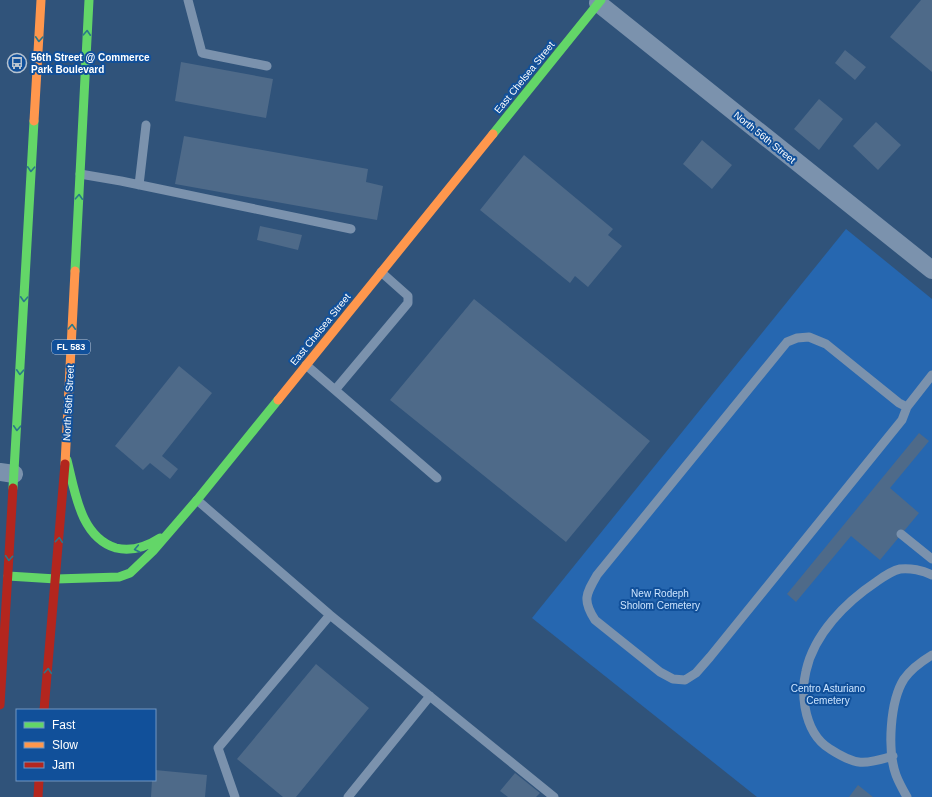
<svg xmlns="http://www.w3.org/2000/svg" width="932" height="797" font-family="Helvetica,sans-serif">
	<rect width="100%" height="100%" fill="#30537a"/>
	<!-- green -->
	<path fill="#2667b0" d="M846,229L932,299V797H757L532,618Z"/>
	<!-- building -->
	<path fill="#4e6a89" d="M921,0H932V72L890,37Z
		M845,50L866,67L855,80L835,63Z
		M181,62L273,79L266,118L175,101Z
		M819,99L843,119L819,150L794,129Z
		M876,122L901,145L878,170L853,146Z
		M184,136L368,169L366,182L383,186L377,220L175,184Z
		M702,140L732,165L712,189L683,164Z
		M524,155L613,229L608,235L622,246L588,287L575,276L570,283L480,210Z
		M260,226L302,235L298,250L257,240Z
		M474,299L650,441L566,542L390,400Z
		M179,366L212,393L162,456L178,469L170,479L150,463L143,470L115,446Z
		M919,433L929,441L890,488L919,513L880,560L851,536L796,602L787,594Z
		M316,664L369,708L296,797H283L237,759Z
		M155,770L207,775L205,797H151L152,780H155Z
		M515,773L540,793L536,797H508L500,791Z
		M858,785L873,797H849Z"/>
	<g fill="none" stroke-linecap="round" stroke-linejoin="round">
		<!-- lane -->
		<path stroke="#7b92ad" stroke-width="9" d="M188,0L202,53L267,66
			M80,174L121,181L351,229
			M139,185L146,125
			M306,365L437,478
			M335,390L408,303V296L381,272
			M907,407L899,403L826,344L809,337L797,338L787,342L597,575C586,594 582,600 595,620L660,672L673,679L685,680L696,673L710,657L902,420L907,407L932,375
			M197,500L330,615L554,797
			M901,534L932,559
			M893,756C864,765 856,766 830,749C815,740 808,724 805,707C803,695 803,683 806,671C814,634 846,602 876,582C883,577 891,571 900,569C910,568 923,570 932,575
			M235,797L218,748L330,615
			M348,797L430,696
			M907,797C903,790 899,783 896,775C887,750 890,701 904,679C911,669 922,661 932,655"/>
		<!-- street -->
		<path stroke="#7b92ad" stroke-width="18" d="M598,3L932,270
			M0,472L14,474"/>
		<!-- fast -->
		<path stroke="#63d668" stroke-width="9" d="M493,134L601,0
			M75,271L89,0
			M67,460C75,491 80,537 116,548C132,552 146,547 160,538
			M13,488L34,121
			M8,576L56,579L119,577L130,573L153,551L197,500L278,400"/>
		<!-- slow -->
		<path stroke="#ff974d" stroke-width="9" d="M34,121L41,0
			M278,400L493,134
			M65,464L75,271"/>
		<!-- jam -->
		<path stroke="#b3261e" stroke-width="9" d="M0,705L13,488
			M44,710L65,464
			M38,797L39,780"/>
	</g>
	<!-- one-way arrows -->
	<defs><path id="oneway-chevron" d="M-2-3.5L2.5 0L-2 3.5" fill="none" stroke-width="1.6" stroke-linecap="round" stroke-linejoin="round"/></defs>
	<g stroke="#2a788b">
		<use href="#oneway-chevron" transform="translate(87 33) rotate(-87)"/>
		<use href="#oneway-chevron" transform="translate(39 39) rotate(93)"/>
		<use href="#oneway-chevron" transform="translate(31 169) rotate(93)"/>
		<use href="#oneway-chevron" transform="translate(79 197) rotate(-87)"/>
		<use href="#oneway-chevron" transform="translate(24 299) rotate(93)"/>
		<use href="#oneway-chevron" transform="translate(72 327) rotate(-87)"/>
		<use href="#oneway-chevron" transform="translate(20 372) rotate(93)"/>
		<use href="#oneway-chevron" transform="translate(17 428) rotate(93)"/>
		<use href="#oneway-chevron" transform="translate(59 540) rotate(-85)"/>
		<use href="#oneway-chevron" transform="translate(137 549) rotate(169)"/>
		<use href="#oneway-chevron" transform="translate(9 558) rotate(94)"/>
		<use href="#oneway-chevron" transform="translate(48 671) rotate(-85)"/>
	</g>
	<!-- icons -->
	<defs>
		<symbol id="bus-ring" viewBox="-11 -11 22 22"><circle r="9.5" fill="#11509a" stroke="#b7c3d0" stroke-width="1.5"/><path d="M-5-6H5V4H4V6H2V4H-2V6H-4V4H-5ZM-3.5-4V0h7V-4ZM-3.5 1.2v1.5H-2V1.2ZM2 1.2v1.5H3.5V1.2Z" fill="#b7c3d0"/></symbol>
	</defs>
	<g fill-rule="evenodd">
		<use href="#bus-ring" x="6" y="52" width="22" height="22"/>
	</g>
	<g text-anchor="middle" stroke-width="4" stroke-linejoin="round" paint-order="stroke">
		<!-- shield labels -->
		<rect fill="#11509a" stroke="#b8cae1" stroke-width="1" x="52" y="340" width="38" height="14" rx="3"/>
		<g font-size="9" font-weight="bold" fill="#fff">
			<text x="71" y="350">FL 583</text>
		</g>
		<!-- poi labels -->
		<g font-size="10" font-weight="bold" fill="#fff" stroke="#11509a" text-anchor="start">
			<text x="31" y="61">56th Street @ Commerce<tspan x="31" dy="12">Park Boulevard</tspan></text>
		</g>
		<!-- street labels -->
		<g font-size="10" fill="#fff" stroke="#11509a">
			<text transform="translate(524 77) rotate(-51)" y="4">East Chelsea Street</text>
			<text transform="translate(765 137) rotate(39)" y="4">North 56th Street</text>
			<text transform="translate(320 329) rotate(-51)" y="4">East Chelsea Street</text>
			<text transform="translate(68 403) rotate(-87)" y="4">North 56th Street</text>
		</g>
		<!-- park labels -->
		<g font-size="10" fill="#cce4fe" stroke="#11509a">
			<text x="660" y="597">New Rodeph<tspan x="660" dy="12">Sholom Cemetery</tspan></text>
			<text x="828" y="692">Centro Asturiano<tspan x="828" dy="12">Cemetery</tspan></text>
		</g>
	</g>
	<!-- legend -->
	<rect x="16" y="709" width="140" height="72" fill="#11509a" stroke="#7096c2"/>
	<rect x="24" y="722" width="20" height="6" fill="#63d668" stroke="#7096c2"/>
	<text x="52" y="729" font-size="12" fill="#ffffff">Fast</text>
	<rect x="24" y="742" width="20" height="6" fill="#ff974d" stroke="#7096c2"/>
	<text x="52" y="749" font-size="12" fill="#ffffff">Slow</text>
	<rect x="24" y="762" width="20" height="6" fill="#b3261e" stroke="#7096c2"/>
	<text x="52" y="769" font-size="12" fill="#ffffff">Jam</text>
</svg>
